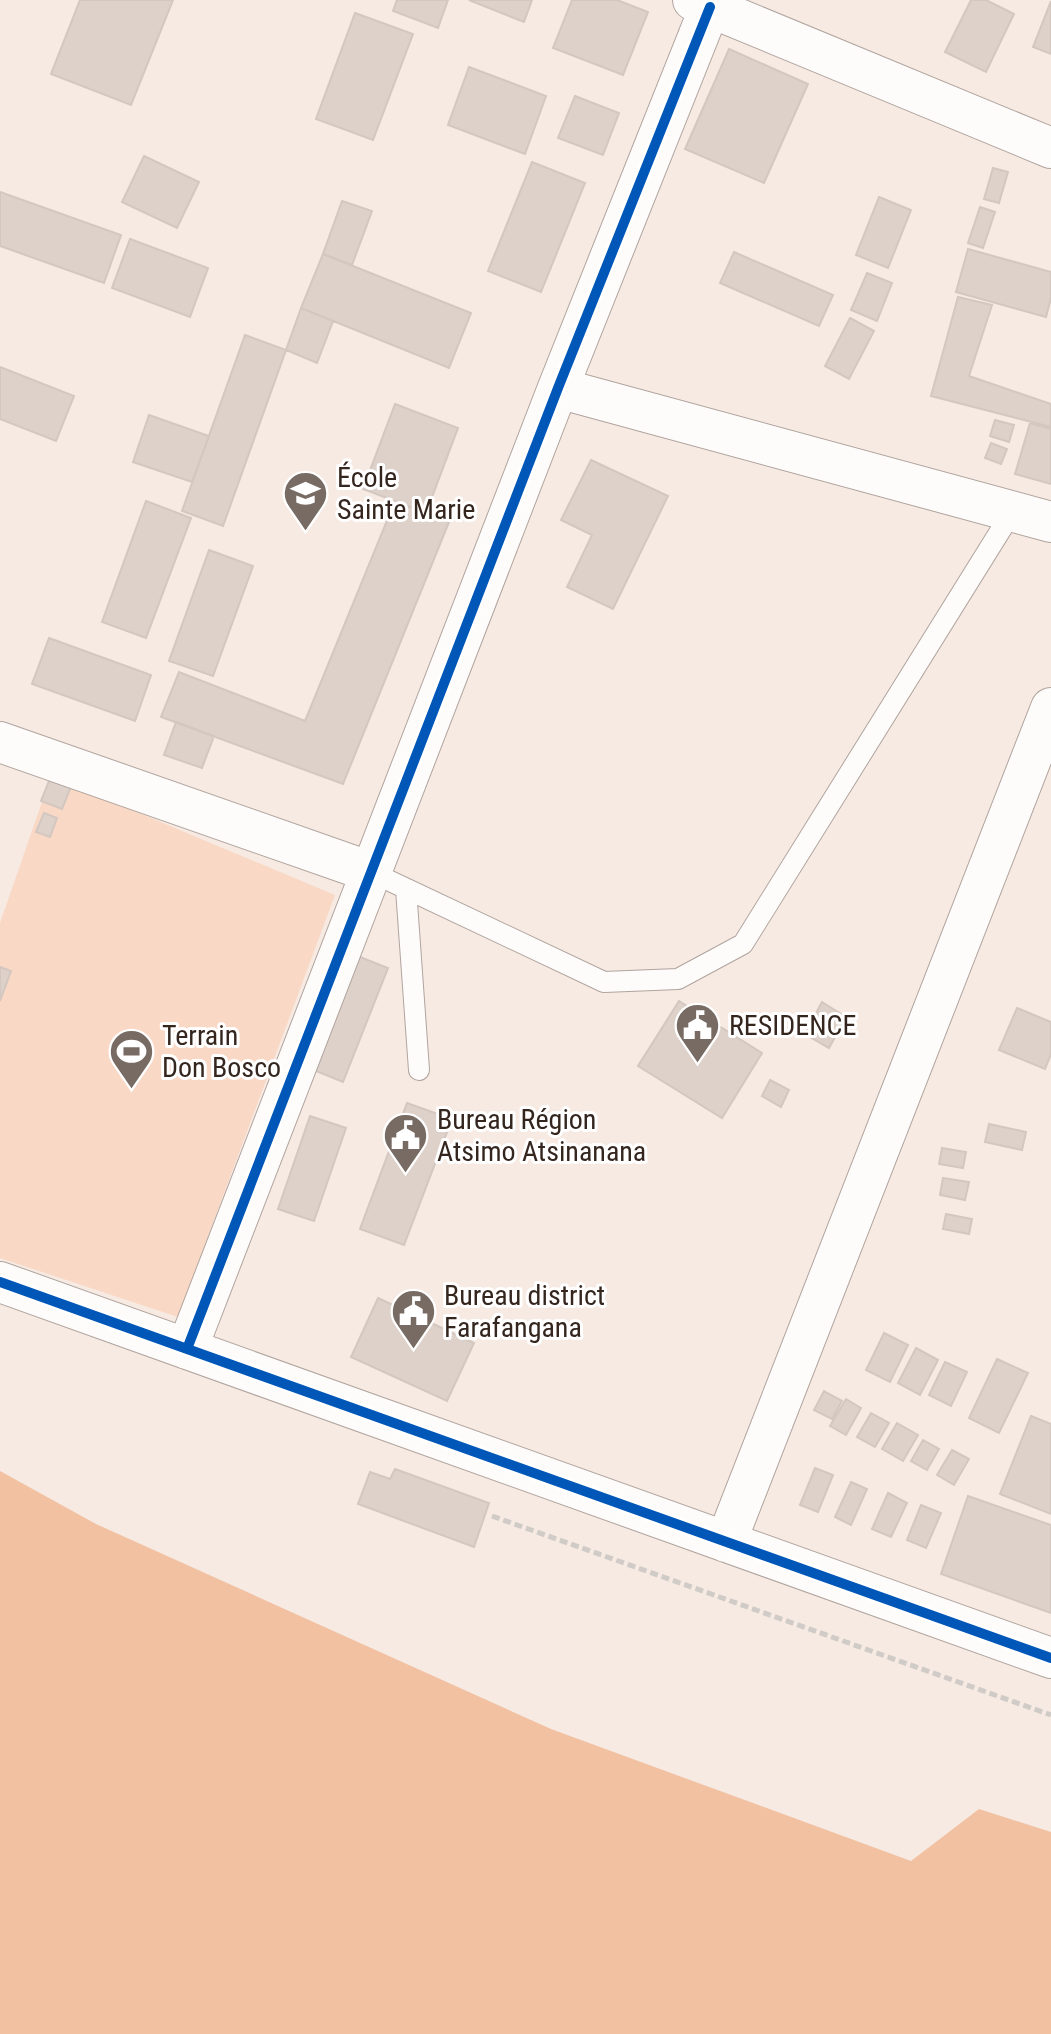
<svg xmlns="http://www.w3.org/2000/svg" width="1051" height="2034" font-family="'Roboto Condensed',sans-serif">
	<rect width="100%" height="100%" fill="#f6eae3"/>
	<!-- green -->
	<path fill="#f9d8c5" d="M51,776L335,895L178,1317L0,1258V923Z"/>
	<!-- water -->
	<path fill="#f2c1a2" d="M0,1471L96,1524L551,1729L911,1861L979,1809L1051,1832V2034H0Z"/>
	<!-- building -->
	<path fill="#ddd1ca" stroke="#d3c7c0" stroke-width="2" d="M80,0H173L131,105L51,74Z
		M397,0H448L438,28L393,11Z
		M469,0H532L524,22Z
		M572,0H617L648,12L623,75L553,48Z
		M971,0H986L1014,14L986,72L945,52Z
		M1051,1V54L1033,47Z
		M355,13L413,34L373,140L316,119Z
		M729,49L808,84L764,183L685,149Z
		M469,67L546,96L525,154L448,125Z
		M575,96L619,113L603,155L558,138Z
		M144,156L199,182L177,228L122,202Z
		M532,162L585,183L541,292L488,271Z
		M993,168L1008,172L999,203L984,199Z
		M0,192L121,235L104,283L0,246Z
		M879,197L911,210L888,268L856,255Z
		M342,201L372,211L352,265L323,254Z
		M980,207L995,212L983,248L968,243Z
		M130,239L208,268L190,317L112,288Z
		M968,249L1051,272V298L1046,317L956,292Z
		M734,252L833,295L819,326L720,283Z
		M323,254L471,313L449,368L301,308Z
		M867,273L892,283L877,321L851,310Z
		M958,297L992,305L969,376L1051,404V427L931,396Z
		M301,308L333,321L317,363L286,350Z
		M850,318L874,331L849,379L825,366Z
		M245,335L286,350L223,526L182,511Z
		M0,367L74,396L56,441L0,419Z
		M395,404L458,428L426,513L363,489Z
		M149,415L209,436L192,482L133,462Z
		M995,420L1014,425L1009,442L990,436Z
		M1030,423L1051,429V484L1015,474Z
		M991,443L1007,449L1001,464L985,458Z
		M591,460L668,496L613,609L567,587L592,535L561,520Z
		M146,501L191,518L146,638L102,622Z
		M395,501L449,522L343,784L161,717L179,672L305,721Z
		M209,550L253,566L213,676L169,661Z
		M49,638L151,675L135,721L32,684Z
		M176,722L214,736L202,768L164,755Z
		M51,776L72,784L62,809L41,801Z
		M44,813L57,818L50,837L36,832Z
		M355,955L388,968L343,1082L311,1069Z
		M0,967L11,971L0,1001Z
		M679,1001L762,1053L722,1118L638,1066Z
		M822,1002L846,1017L829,1048L805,1034Z
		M1017,1008L1051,1022V1054L1045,1069L999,1050Z
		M770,1080L789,1090L781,1107L762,1096Z
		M407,1103L452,1119L404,1245L360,1229Z
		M310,1116L346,1128L314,1221L278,1209Z
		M989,1124L1026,1132L1022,1150L985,1142Z
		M942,1148L966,1152L963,1168L939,1164Z
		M943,1178L969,1182L965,1200L940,1195Z
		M946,1214L972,1219L969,1234L943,1229Z
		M378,1298L474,1343L447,1401L351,1357Z
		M884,1333L908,1345L890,1382L866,1370Z
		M916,1348L938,1360L920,1395L898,1383Z
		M997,1359L1028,1373L999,1433L969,1418Z
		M945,1362L967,1372L951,1406L929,1395Z
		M824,1391L842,1401L832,1419L814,1410Z
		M846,1399L861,1408L846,1435L830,1426Z
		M871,1413L889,1423L875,1447L857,1437Z
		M1031,1416L1051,1424V1514L1000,1494Z
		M897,1423L918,1435L903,1461L882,1449Z
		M923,1440L939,1449L927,1470L911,1461Z
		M952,1450L969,1459L954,1485L937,1475Z
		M815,1468L833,1475L818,1512L800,1505Z
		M395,1469L489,1503L474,1547L358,1504L370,1472L390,1479Z
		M851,1482L867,1489L851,1525L835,1517Z
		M888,1493L907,1503L891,1537L872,1529Z
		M968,1496L1051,1525V1613L941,1574Z
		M921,1505L941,1513L926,1548L907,1540Z"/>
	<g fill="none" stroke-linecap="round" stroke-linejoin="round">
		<defs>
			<path id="lane" d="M371,872L604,982L678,979L743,944L1012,512
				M406,889L419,1070"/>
			<path id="street" d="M693,0L1051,148
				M558,388L1051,522
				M0,742L371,872
				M0,1282L1051,1658
				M187,1349L558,388L710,7
				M726,1542L1051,708"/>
		</defs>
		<!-- lane casing -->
		<use href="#lane" stroke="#b0a49e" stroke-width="22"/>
		<!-- street casing -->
		<use href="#street" stroke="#b0a49e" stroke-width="42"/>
		<!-- path -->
		<path stroke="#d0cbc7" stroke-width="5" stroke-dasharray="8 4" stroke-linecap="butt" d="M492,1516L1051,1715"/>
		<!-- lane -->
		<use href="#lane" stroke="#fefcfb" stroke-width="20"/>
		<!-- street -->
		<use href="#street" stroke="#fefcfb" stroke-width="40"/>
		<defs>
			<path id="cycleway" d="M0,1282L1051,1658
				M187,1349L558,388L710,7"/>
		</defs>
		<!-- cycleway casing -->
		<use href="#cycleway" stroke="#fff" stroke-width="15"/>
		<!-- cycleway -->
		<use href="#cycleway" stroke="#0057b8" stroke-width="10"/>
	</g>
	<!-- icons -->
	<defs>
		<symbol id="school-pin" viewBox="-11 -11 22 30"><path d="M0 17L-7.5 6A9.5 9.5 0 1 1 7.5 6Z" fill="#786b63" stroke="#fff"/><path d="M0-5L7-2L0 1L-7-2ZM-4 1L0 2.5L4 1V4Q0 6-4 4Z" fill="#fff"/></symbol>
		<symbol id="civic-pin" viewBox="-11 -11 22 30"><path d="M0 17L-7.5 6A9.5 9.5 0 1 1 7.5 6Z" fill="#786b63" stroke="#fff"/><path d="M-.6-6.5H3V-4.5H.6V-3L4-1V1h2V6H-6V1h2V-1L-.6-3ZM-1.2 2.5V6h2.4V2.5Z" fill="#fff"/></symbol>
		<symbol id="stadium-pin" viewBox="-11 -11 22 30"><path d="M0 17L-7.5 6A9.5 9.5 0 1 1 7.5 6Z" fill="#786b63" stroke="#fff"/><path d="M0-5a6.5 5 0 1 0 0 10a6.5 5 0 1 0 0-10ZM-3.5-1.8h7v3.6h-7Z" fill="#fff"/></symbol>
	</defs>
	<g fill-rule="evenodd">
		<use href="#school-pin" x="280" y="468" width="51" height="69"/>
		<use href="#civic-pin" x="672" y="1000" width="51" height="69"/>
		<use href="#stadium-pin" x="106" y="1026" width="51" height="69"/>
		<use href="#civic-pin" x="380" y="1110" width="51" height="69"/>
		<use href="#civic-pin" x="388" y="1286" width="51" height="69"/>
	</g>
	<g text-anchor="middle" stroke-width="6" stroke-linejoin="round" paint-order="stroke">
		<!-- poi labels -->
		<g font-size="28" fill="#34261e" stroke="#fff" text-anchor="start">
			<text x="337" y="487">École<tspan x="337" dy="32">Sainte Marie</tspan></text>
			<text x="729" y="1035">RESIDENCE</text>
			<text x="162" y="1045">Terrain<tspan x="162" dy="32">Don Bosco</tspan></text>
			<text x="437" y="1129">Bureau Région<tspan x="437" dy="32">Atsimo Atsinanana</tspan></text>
			<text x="444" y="1305">Bureau district<tspan x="444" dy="32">Farafangana</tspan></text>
		</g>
	</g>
</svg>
